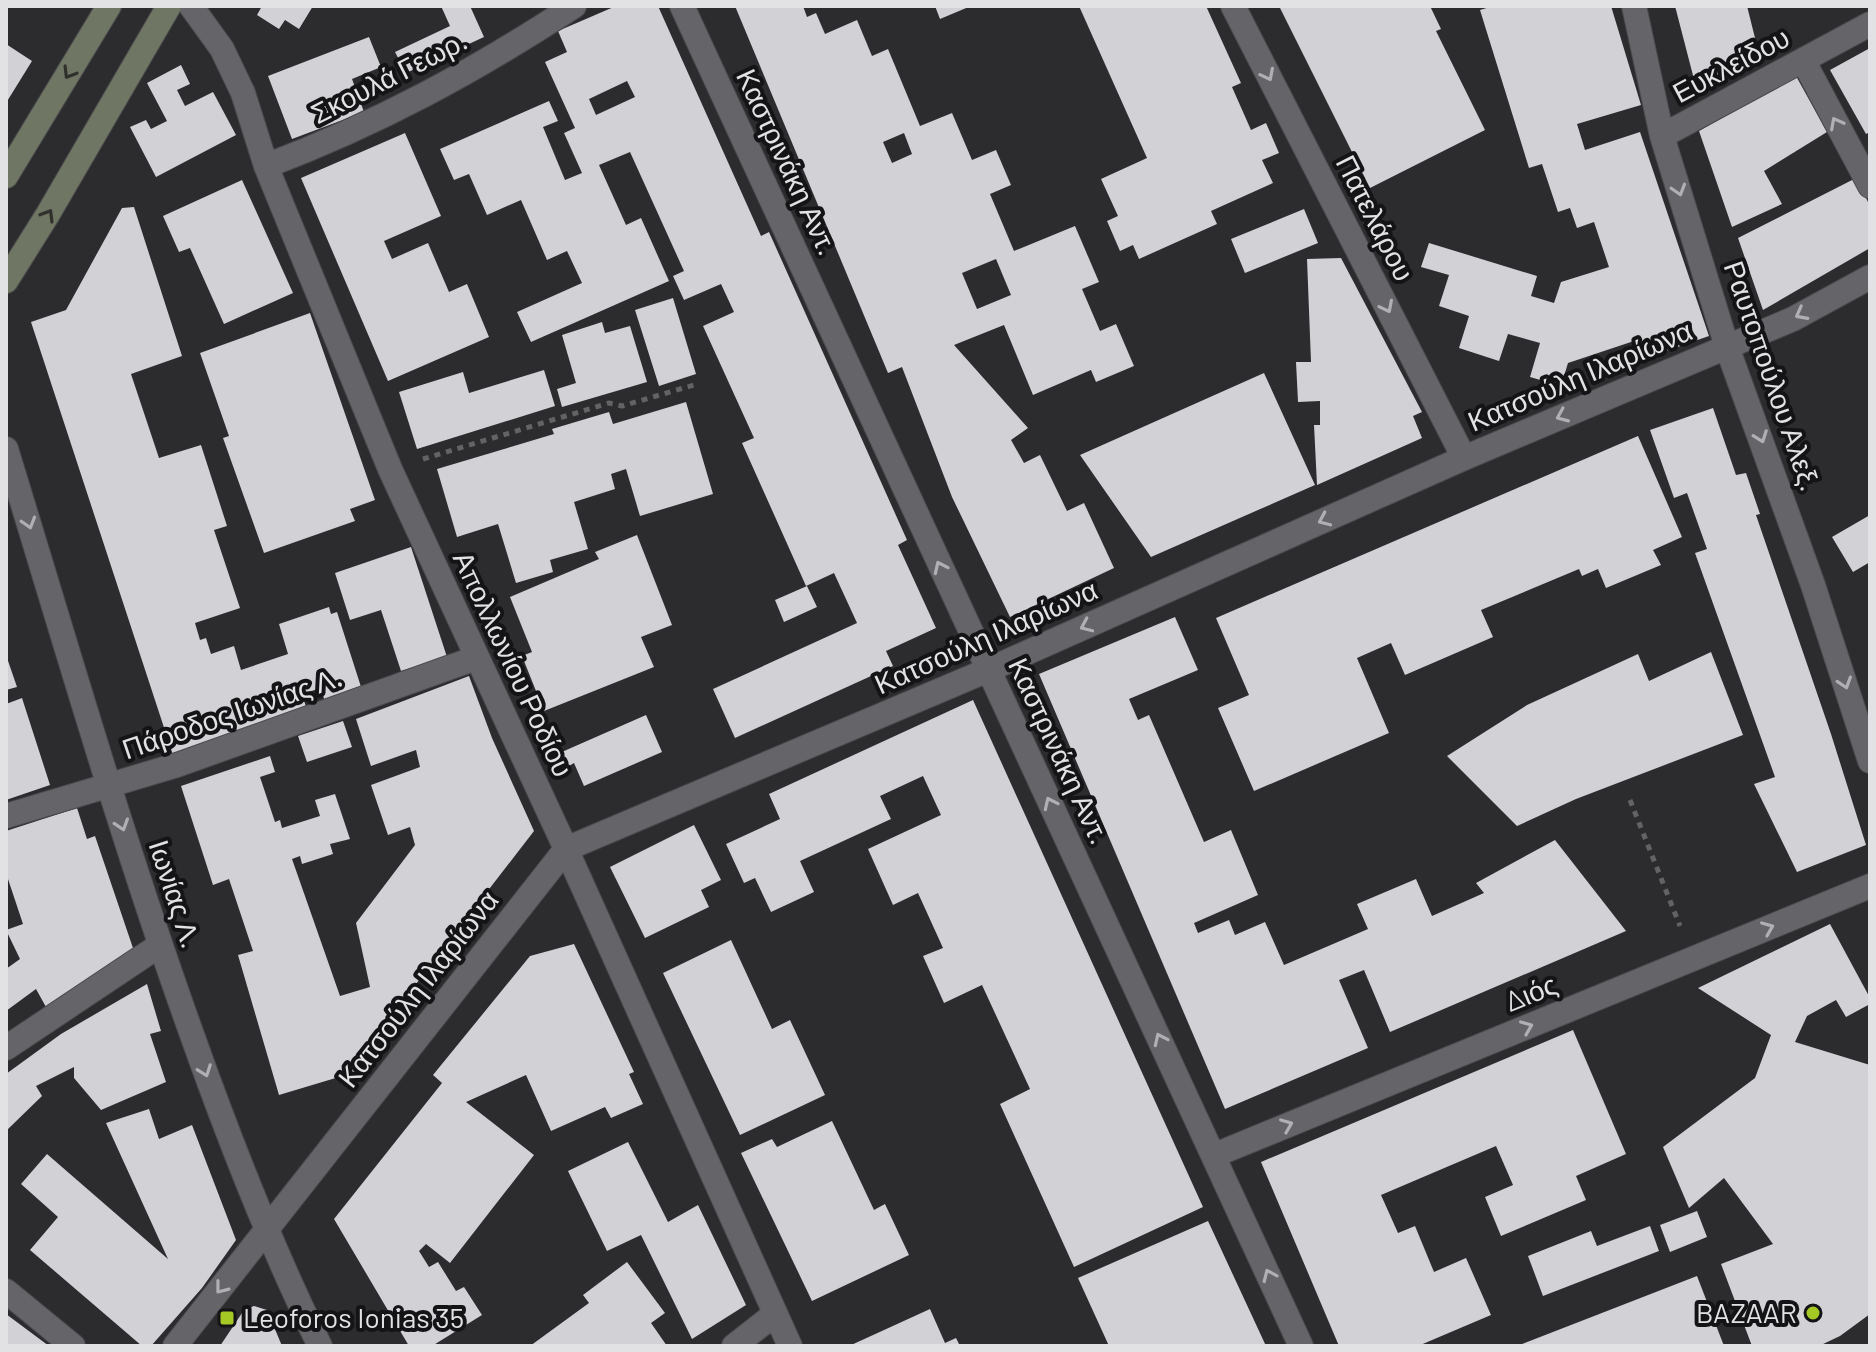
<svg xmlns="http://www.w3.org/2000/svg" width="1876" height="1352" font-family="Barlow,sans-serif">
	<rect width="100%" height="100%" fill="#2c2c2f"/>
	<!-- building -->
	<path fill="#d1d1d6" fill-rule="evenodd" d="M262,6H313L299,29L285,20L279,29L257,15Z
		M441,6H470L484,37L406,73L395,52L450,26Z
		M616,6H658L761,236L769,232L907,540L898,545L936,628L886,651L893,666L735,738L713,689L857,623L834,573L806,586L742,443L754,438L703,326L734,312L721,284L684,300L673,276L684,271L630,152L599,165L626,225L641,218L669,281L531,342L517,312L582,283L567,251L547,260L521,200L487,215L469,174L454,180L440,149L549,101L558,121L543,127L565,180L582,173L564,133L575,128L545,62L567,52L558,31ZM627,81L635,97L596,115L589,99Z
		M735,6H803L807,17L816,13L825,34L857,20L872,56L888,49L920,126L952,113L972,160L996,150L1011,185L990,194L1014,251L1075,226L1099,282L1082,289L1100,331L1116,324L1134,366L1096,382L1091,370L1033,395L1004,325L954,345L1028,428L1011,440L1024,463L1040,455L1067,511L1084,503L1114,568L1010,617L952,497L902,367L888,373ZM904,133L912,154L892,163L883,142ZM996,259L1011,295L977,309L962,273Z
		M935,6H971L940,19Z
		M1079,6H1206L1241,83L1232,87L1251,130L1266,123L1279,153L1262,160L1273,183L1211,211L1217,224L1139,259L1133,245L1120,251L1107,221L1118,216L1101,179L1147,158Z
		M1279,6H1430L1441,29L1436,31L1485,130L1370,188Z
		M1493,6H1611L1641,105L1577,124L1585,150L1640,132L1709,336L1646,358L1640,339L1568,363L1561,386L1530,377L1540,343L1508,334L1499,361L1459,348L1469,316L1439,306L1449,275L1421,267L1429,243L1537,276L1531,296L1554,303L1561,282L1609,267L1594,222L1577,228L1570,208L1558,212L1542,164L1529,168L1480,10Z
		M1675,6H1747L1759,54L1696,87Z
		M369,37L381,67L352,79L364,112L292,139L268,76Z
		M6,44L32,61L6,103Z
		M1870,48V132L1866,134L1830,70Z
		M181,65L190,84L177,90L185,106L213,92L236,135L156,177L130,127L146,120L151,129L167,121L147,83Z
		M1796,76L1827,132L1764,171L1782,204L1732,227L1699,131Z
		M405,133L441,216L384,241L392,259L428,243L449,292L467,284L489,337L388,381L301,178Z
		M1856,178L1870,206V248L1763,310L1738,238Z
		M242,180L293,293L224,324L190,248L179,252L163,216Z
		M134,207L182,356L131,374L159,458L201,445L227,526L214,530L240,608L195,623L200,640L206,638L211,654L234,646L241,670L288,654L279,624L329,607L331,614L337,612L362,690L325,702L321,688L302,694L307,710L173,755L31,322L66,310L122,208Z
		M1304,209L1318,243L1245,273L1231,239Z
		M1341,258L1422,412L1413,416L1422,438L1317,485L1314,425H1320V401L1298,402L1296,362H1311L1307,259Z
		M673,298L696,374L659,386L635,310Z
		M310,313L375,500L350,509L355,521L264,553L223,438L229,436L200,353Z
		M602,322L605,333L630,326L647,382L562,407L557,389L576,383L562,335Z
		M544,370L555,406L417,449L399,392L463,372L469,393Z
		M1264,373L1315,485L1151,557L1080,455Z
		M686,402L713,494L640,516L626,469L611,474L615,489L574,502L588,549L550,560L553,572L516,583L498,524L457,537L437,469L554,434L552,429L609,412L613,424Z
		M1713,408L1736,475L1746,473L1760,514L1756,515L1831,734L1866,845L1797,872L1754,784L1775,777L1695,553L1707,549L1687,493L1674,498L1650,430Z
		M1638,436L1682,537L1653,550L1661,565L1606,588L1598,569L1582,576L1579,569L1481,610L1493,637L1405,675L1391,643L1357,658L1389,733L1254,791L1218,708L1249,695L1216,618Z
		M1870,515V562L1853,572L1832,537Z
		M637,535L672,625L641,637L654,667L544,711L522,656L532,652L510,597L599,559L595,552Z
		M411,547L447,657L401,671L381,610L350,620L335,573Z
		M807,586L817,607L784,622L775,600Z
		M1175,617L1198,670L1129,699L1138,720L1149,715L1204,842L1231,830L1258,895L1194,923L1198,933L1229,920L1235,935L1265,922L1284,965L1368,929L1357,904L1416,879L1432,916L1484,893L1476,883L1555,840L1626,931L1390,1032L1364,970L1339,980L1368,1048L1225,1109L1039,674Z
		M1711,652L1743,735L1576,799L1517,826L1447,756L1527,705L1638,654L1649,681Z
		M6,655L17,687L6,690Z
		M469,676L492,738L534,831L399,1006L359,1071L279,1095L238,955L253,951L229,879L213,885L181,786L270,756L275,772L260,777L275,822L280,820L282,828L320,816L315,800L335,794L350,839L330,844L333,854L302,864L300,856L292,859L340,996L370,987L356,923L415,845L410,827L388,835L371,785L420,767L416,750L371,766L356,719Z
		M22,698L50,785L6,800V704Z
		M973,700L1203,1207L1074,1267L1000,1104L1030,1089L982,985L944,1003L923,956L943,948L918,893L893,905L868,849L941,815L923,776L880,796L891,819L800,861L814,892L771,912L755,878L744,883L726,844L780,819L769,794Z
		M646,715L662,752L584,786L574,763L562,770L555,755Z
		M343,721L352,747L307,762L298,736Z
		M77,808L87,839L95,836L134,951L46,1007L36,989L6,1011V969L20,959L6,930L23,924L6,873V831Z
		M694,825L721,880L701,890L709,907L645,938L610,867Z
		M1830,924L1870,998V1004L1846,1017L1836,1000L1807,1016L1795,1042L1870,1065V1314L1840,1336L1819,1346H1752L1721,1264L1773,1244L1724,1178L1689,1208L1663,1147L1755,1078L1771,1035L1698,988Z
		M731,940L772,1029L790,1020L825,1095L740,1135L663,973Z
		M574,944L634,1072L629,1074L643,1104L611,1118L605,1107L551,1131L526,1075L466,1102L534,1155L450,1263L426,1244L419,1251L429,1267L438,1262L456,1291L464,1287L482,1315L432,1346H409L334,1219L442,1083L433,1075L530,956Z
		M147,984L161,1031L150,1034L166,1082L101,1110L74,1078V1067L36,1086L42,1096L6,1131V1074L61,1034Z
		M1573,1030L1626,1154L1576,1176L1586,1200L1501,1236L1485,1197L1513,1185L1496,1146L1381,1195L1398,1233L1415,1226L1434,1272L1466,1258L1491,1315L1418,1346H1339L1261,1162Z
		M149,1109L159,1139L192,1125L236,1240L202,1288L151,1346H142L30,1250L58,1217L21,1184L47,1154L168,1259L106,1123Z
		M832,1121L874,1210L885,1204L909,1255L812,1301L741,1153L772,1139L777,1147Z
		M628,1142L668,1222L698,1205L746,1305L692,1339L641,1235L607,1251L568,1171Z
		M1697,1211L1707,1237L1670,1252L1660,1225Z
		M1208,1221L1266,1346H1109L1078,1278Z
		M1650,1226L1659,1251L1543,1296L1528,1256L1591,1231L1597,1246Z
		M627,1262L665,1313L651,1323L667,1346H530L589,1303L583,1295Z
		M1697,1276L1724,1346H1517Z
		M254,1306L267,1310L282,1346H220L244,1310Z
		M930,1309L945,1343L956,1338L960,1346H849Z
		M6,1314L49,1346H6Z"/>
	<g fill="none" stroke-linecap="round" stroke-linejoin="round">
		<defs>
			<path id="minor" d="M191,6L222,49L243,93L266,166L390,469L566,849L790,1346
				M682,6L1301,1346
				M1233,6L1464,458
				M1634,6L1662,136L1727,347L1813,585L1870,761
				M1803,60L1870,186
				M1662,136L1870,24
				M266,166C379,123 473,72 574,6
				M6,449C66,644 122,840 191,1032C229,1139 270,1245 320,1346
				M6,816L177,765L476,658
				M6,1048L160,945
				M1215,1155L1870,886
				M6,1291L73,1346
				M175,1346L566,849L988,670L1464,458L1793,319L1870,277
				M734,1346L775,1314"/>
			<path id="secondary" d="M6,176L109,6
				M6,281L48,214L169,6"/>
		</defs>
		<!-- minor casing -->
		<use href="#minor" stroke="#4a4a4c" stroke-width="26"/>
		<!-- secondary casing -->
		<use href="#secondary" stroke="#4a4a4c" stroke-width="26"/>
		<!-- path -->
		<path stroke="#636366" stroke-width="5" stroke-dasharray="6 6" stroke-linecap="butt" d="M423,459L609,403L622,406L694,385
			M1630,800L1680,926"/>
		<!-- minor -->
		<use href="#minor" stroke="#656569" stroke-width="24"/>
		<!-- secondary -->
		<use href="#secondary" stroke="#707664" stroke-width="24"/>
	</g>
	<!-- one-way arrows -->
	<defs><path id="oneway-chevron" d="M-2-3.5L2.5 0L-2 3.5" fill="none" stroke-width="1.6" stroke-linecap="round" stroke-linejoin="round" transform="scale(2)"/></defs>
	<g stroke="#30312d">
		<use href="#oneway-chevron" transform="translate(69 73) rotate(121)"/>
		<use href="#oneway-chevron" transform="translate(48 215) rotate(-59)"/>
	</g>
	<g stroke="#b0b0b3">
		<use href="#oneway-chevron" transform="translate(1268 75) rotate(63)"/>
		<use href="#oneway-chevron" transform="translate(1836 123) rotate(-118)"/>
		<use href="#oneway-chevron" transform="translate(1679 190) rotate(73)"/>
		<use href="#oneway-chevron" transform="translate(1387 307) rotate(63)"/>
		<use href="#oneway-chevron" transform="translate(1801 314) rotate(152)"/>
		<use href="#oneway-chevron" transform="translate(1562 416) rotate(157)"/>
		<use href="#oneway-chevron" transform="translate(1761 437) rotate(70)"/>
		<use href="#oneway-chevron" transform="translate(1324 520) rotate(156)"/>
		<use href="#oneway-chevron" transform="translate(29 523) rotate(73)"/>
		<use href="#oneway-chevron" transform="translate(940 567) rotate(-115)"/>
		<use href="#oneway-chevron" transform="translate(1086 626) rotate(156)"/>
		<use href="#oneway-chevron" transform="translate(1845 683) rotate(72)"/>
		<use href="#oneway-chevron" transform="translate(1050 803) rotate(-115)"/>
		<use href="#oneway-chevron" transform="translate(122 825) rotate(72)"/>
		<use href="#oneway-chevron" transform="translate(1768 928) rotate(-22)"/>
		<use href="#oneway-chevron" transform="translate(1527 1027) rotate(-22)"/>
		<use href="#oneway-chevron" transform="translate(1160 1039) rotate(-115)"/>
		<use href="#oneway-chevron" transform="translate(205 1071) rotate(70)"/>
		<use href="#oneway-chevron" transform="translate(1287 1125) rotate(-22)"/>
		<use href="#oneway-chevron" transform="translate(1269 1275) rotate(-114)"/>
		<use href="#oneway-chevron" transform="translate(221 1288) rotate(128)"/>
	</g>
	<!-- markers -->
	<g fill="#a4c824" stroke="#141416" stroke-width="3">
		<circle cx="1813" cy="1313" r="8"/>
		<rect x="219" y="1310" width="16" height="16" rx="4"/>
	</g>
	<g text-anchor="middle" stroke-width="8" stroke-linejoin="round" paint-order="stroke">
		<!-- street labels -->
		<g font-size="28" fill="#e2e2e4" stroke="#141416">
			<text transform="translate(1731 65) rotate(-28)" y="10">Ευκλείδου</text>
			<text transform="translate(389 77) rotate(-27)" y="10">Σκουλά Γεωρ.</text>
			<text transform="translate(787 162) rotate(65)" y="10">Καστρινάκη Αντ.</text>
			<text transform="translate(1375 218) rotate(63)" y="10">Πατελάρου</text>
			<text transform="translate(1580 376) rotate(-23)" y="10">Κατσούλη Ιλαρίωνα</text>
			<text transform="translate(1772 376) rotate(71)" y="10">Ραυτοπούλου Αλεξ.</text>
			<text transform="translate(986 637) rotate(-24)" y="10">Κατσούλη Ιλαρίωνα</text>
			<text transform="translate(513 664) rotate(65)" y="10">Απολλωνίου Ροδίου</text>
			<text transform="translate(232 713) rotate(-19)" y="10">Πάροδος Ιωνίας Λ.</text>
			<text transform="translate(1059 751) rotate(65)" y="10">Καστρινάκη Αντ.</text>
			<text transform="translate(175 894) rotate(72)" y="10">Ιωνίας Λ.</text>
			<text transform="translate(418 989) rotate(-52)" y="10">Κατσούλη Ιλαρίωνα</text>
			<text transform="translate(1531 993) rotate(-22)" y="10">Διός</text>
		</g>
		<!-- poi labels -->
		<g font-size="28" fill="#e2e2e4" stroke="#141416" text-anchor="end">
			<text x="1797" y="1323">BAZAAR</text>
			<text x="243" y="1328" text-anchor="start">Leoforos Ionias 35</text>
		</g>
	</g>
	<!-- border -->
	<rect width="1876" height="1352" fill="none" stroke="#e2e2e4" stroke-width="16"/>
</svg>
